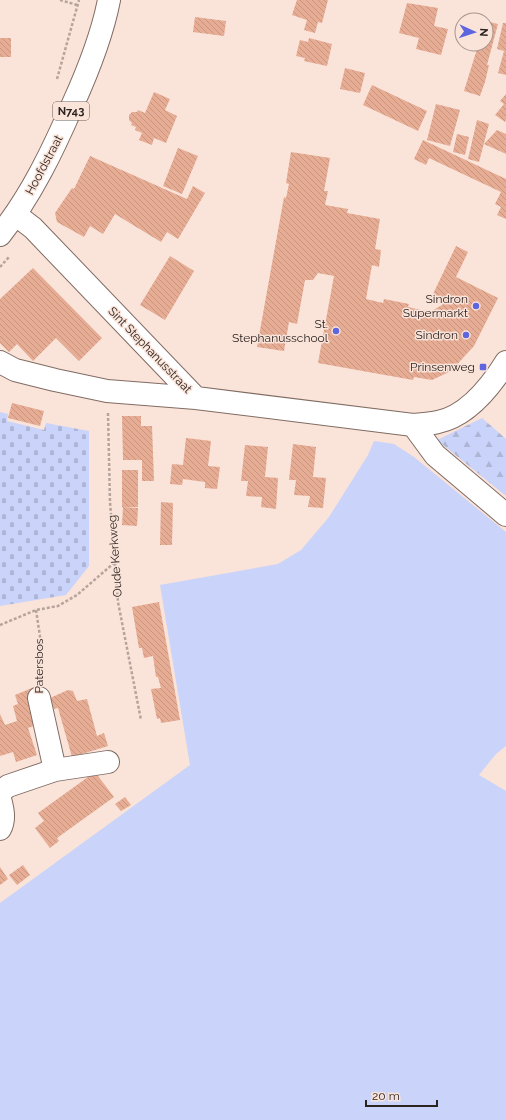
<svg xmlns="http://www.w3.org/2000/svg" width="506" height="1120" font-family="Raleway,sans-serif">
	<defs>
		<pattern id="forest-firs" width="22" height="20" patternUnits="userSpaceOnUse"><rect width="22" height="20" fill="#cad3f9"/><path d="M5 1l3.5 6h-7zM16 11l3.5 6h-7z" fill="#aeb5d5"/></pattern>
		<pattern id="cemetery-stones" width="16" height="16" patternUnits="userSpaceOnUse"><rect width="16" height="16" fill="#cad3f9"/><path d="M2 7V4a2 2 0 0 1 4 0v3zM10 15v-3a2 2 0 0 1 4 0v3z" fill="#aeb5d5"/></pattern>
		<pattern id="building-back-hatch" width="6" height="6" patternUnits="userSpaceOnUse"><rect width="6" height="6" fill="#e7ac94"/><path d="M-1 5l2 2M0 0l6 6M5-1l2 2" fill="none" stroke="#c6947f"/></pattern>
	</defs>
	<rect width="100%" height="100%" fill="#fae3d9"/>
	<!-- green -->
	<path fill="#cad3f9" d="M374,441L394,444L414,457L506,532V746L496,754L479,775L506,791V1120H0V903L190,765L160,585L278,564L301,550L329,517L368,455Z"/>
	<!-- forest -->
	<path fill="url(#forest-firs)" d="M482,418L506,439V496L437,440Z"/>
	<!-- cemetery -->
	<path fill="url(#cemetery-stones)" d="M0,412L8,414L7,421L44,430L46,423L89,431V566L66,595L0,606Z"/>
	<!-- building -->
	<path fill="url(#building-back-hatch)" d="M297,0H328L322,23L318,22L315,33L304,30L307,20L292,15Z
		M407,3L438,8L434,26L448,29L441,55L416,49L419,38L399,33Z
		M195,17L226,21L224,36L193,32Z
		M486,21L498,24L487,65H489L485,82L480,96L464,91L477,49L471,47L472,44H486Z
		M503,23H506V75L498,73L504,51L497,49Z
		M0,38H11V57H0Z
		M309,38L332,44L327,66L304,61L305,58L296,56L300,40L308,42Z
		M345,68L365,73L360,93L340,89Z
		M372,85L427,111L418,131L363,105Z
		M154,92L170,99L165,110L177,116L166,143L154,138L152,145L139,140L142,133L135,130L136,127L131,125L132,123L129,120V115L132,112H137L138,110L145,113Z
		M506,94V120L505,122L495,115L504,104L500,101Z
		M436,104L460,110L450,146L427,140Z
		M477,120L489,124L479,162L468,159Z
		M497,130L506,134V154L484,144Z
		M457,134L469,137L465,155L453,152Z
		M423,140L506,179V219L497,215L501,207L495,204L501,192L429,158L426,165L414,159Z
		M178,148L198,156L182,194L163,186Z
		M291,152L330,158L324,191H328L325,205L348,209L347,213L380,219L375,249L381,250L379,267L372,265L366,299L383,303L384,299L409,304L408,307L430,312L442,305L443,303L433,294L456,246L468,252L456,277L498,298L474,346L451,371L432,380L414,377L413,380L318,363L334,276L318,273L313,280H305L297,324L289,322L284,351L257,347L284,197L286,198L289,184L286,183Z
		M90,156L187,199L193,186L205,193L178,239L167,232L161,242L115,214L103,234L90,226L84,237L57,222L55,213L72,188L74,189Z
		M170,256L194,271L165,320L140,305Z
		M33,268L102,338L79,361L56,338L33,361L17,344L9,352L0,343V299Z
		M12,403L44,411L40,426L8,418Z
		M122,416H141V426H152L154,481H142V460H123Z
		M186,438L211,441L208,466L220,467L217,489L205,488V482L183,479L182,485L170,484L172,464L183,465Z
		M293,444L316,447L313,477L326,478L323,508L308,507L310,496L294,495L296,480H289Z
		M245,445L268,447L265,477L278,478L276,509L261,507L262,497L246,496L248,481H241Z
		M122,470H138V507H122Z
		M161,502L173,503L172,545H160Z
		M123,507L138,508L137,526L122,525Z
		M159,602L180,720L161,723L160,718L157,719L151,689L161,688L158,677H156L153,656L144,658L142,648H139L132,607Z
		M32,688L42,723L28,728L37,755L16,762L13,752L0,756V714L5,725L17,721L13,706L18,704L15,695Z
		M68,690L73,691L77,701L87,699L97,736L104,733L108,746L72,757L58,708L54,709L50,698Z
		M95,772L114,797L57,838L59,841L50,848L35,828L44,821L38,813Z
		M125,797L131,805L121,811L115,804Z
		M23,865L30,875L17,885L9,875Z
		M0,867L8,879L0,885Z"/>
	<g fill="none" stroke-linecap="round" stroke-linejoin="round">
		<defs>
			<path id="minor" d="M16,215L33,228L196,398
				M0,362L15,370L55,380L107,391L196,398L413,425C421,424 430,424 438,422C467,416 491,386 506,362
				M413,425L435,455L506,515
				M55,770L108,762
				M0,792L8,786L55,770L39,698
				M0,799C3,810 5,820 0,829"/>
			<path id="major" d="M0,235C31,196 53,150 73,104C88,71 102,36 109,0"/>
		</defs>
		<!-- minor casing -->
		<use href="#minor" stroke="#806c63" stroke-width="24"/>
		<!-- major casing -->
		<use href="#major" stroke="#806c63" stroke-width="24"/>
		<!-- path -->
		<path stroke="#b6a49c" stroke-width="2.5" stroke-dasharray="3 2" stroke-linecap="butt" d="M60,0L77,5
			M57,79L79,0
			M0,267L9,257
			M108,413L110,502L118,602L141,720
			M36,610L41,643L39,677
			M0,625L36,610L58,606L77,595L114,563"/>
		<!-- minor -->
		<use href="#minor" stroke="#fff" stroke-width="22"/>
		<!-- major -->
		<use href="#major" stroke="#fff" stroke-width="22"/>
	</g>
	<!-- markers -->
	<g fill="#5d66de" stroke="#fae3d9" stroke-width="1.5">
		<circle cx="476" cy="306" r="4"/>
		<circle cx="336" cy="331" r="4"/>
		<circle cx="466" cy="335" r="4"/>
		<rect x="479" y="363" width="8" height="8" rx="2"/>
	</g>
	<g text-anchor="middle" stroke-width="3" stroke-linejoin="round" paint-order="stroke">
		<!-- shield labels -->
		<rect fill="#fae3d9" stroke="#695d57" stroke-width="1" x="53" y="102" width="36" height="18" rx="3"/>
		<g font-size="11" font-weight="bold" fill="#2b231f">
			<text x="71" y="115">N743</text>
		</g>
		<!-- street labels -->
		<g font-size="12" fill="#2b231f" stroke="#fae3d9">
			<text transform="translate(44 165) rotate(-62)" y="4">Hoofdstraat</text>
			<text transform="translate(150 350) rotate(46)" y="4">Sint Stephanusstraat</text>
			<text transform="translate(115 556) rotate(-94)" y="4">Oude Kerkweg</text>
			<text transform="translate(39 666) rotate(-90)" y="4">Patersbos</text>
		</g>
		<!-- poi labels -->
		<g font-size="12" fill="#2b231f" stroke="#fae3d9" text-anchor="end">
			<text x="468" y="303">Sindron<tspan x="468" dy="14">Supermarkt</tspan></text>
			<text x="328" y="328">St.<tspan x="328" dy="14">Stephanusschool</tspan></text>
			<text x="458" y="339">Sindron</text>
			<text x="475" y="371">Prinsenweg</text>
		</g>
	</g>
	<!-- north arrow -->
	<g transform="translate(474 32) rotate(93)"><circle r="19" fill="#fae3d9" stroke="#a7968f"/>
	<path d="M0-3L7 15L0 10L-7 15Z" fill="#5d66de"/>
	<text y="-6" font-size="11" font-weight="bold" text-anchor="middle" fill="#2b231f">N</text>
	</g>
	<!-- scale -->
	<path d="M366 1100v6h71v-6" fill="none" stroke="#2b231f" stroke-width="2"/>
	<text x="372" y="1100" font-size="12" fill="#2b231f" stroke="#fae3d9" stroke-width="3" paint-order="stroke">20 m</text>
</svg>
